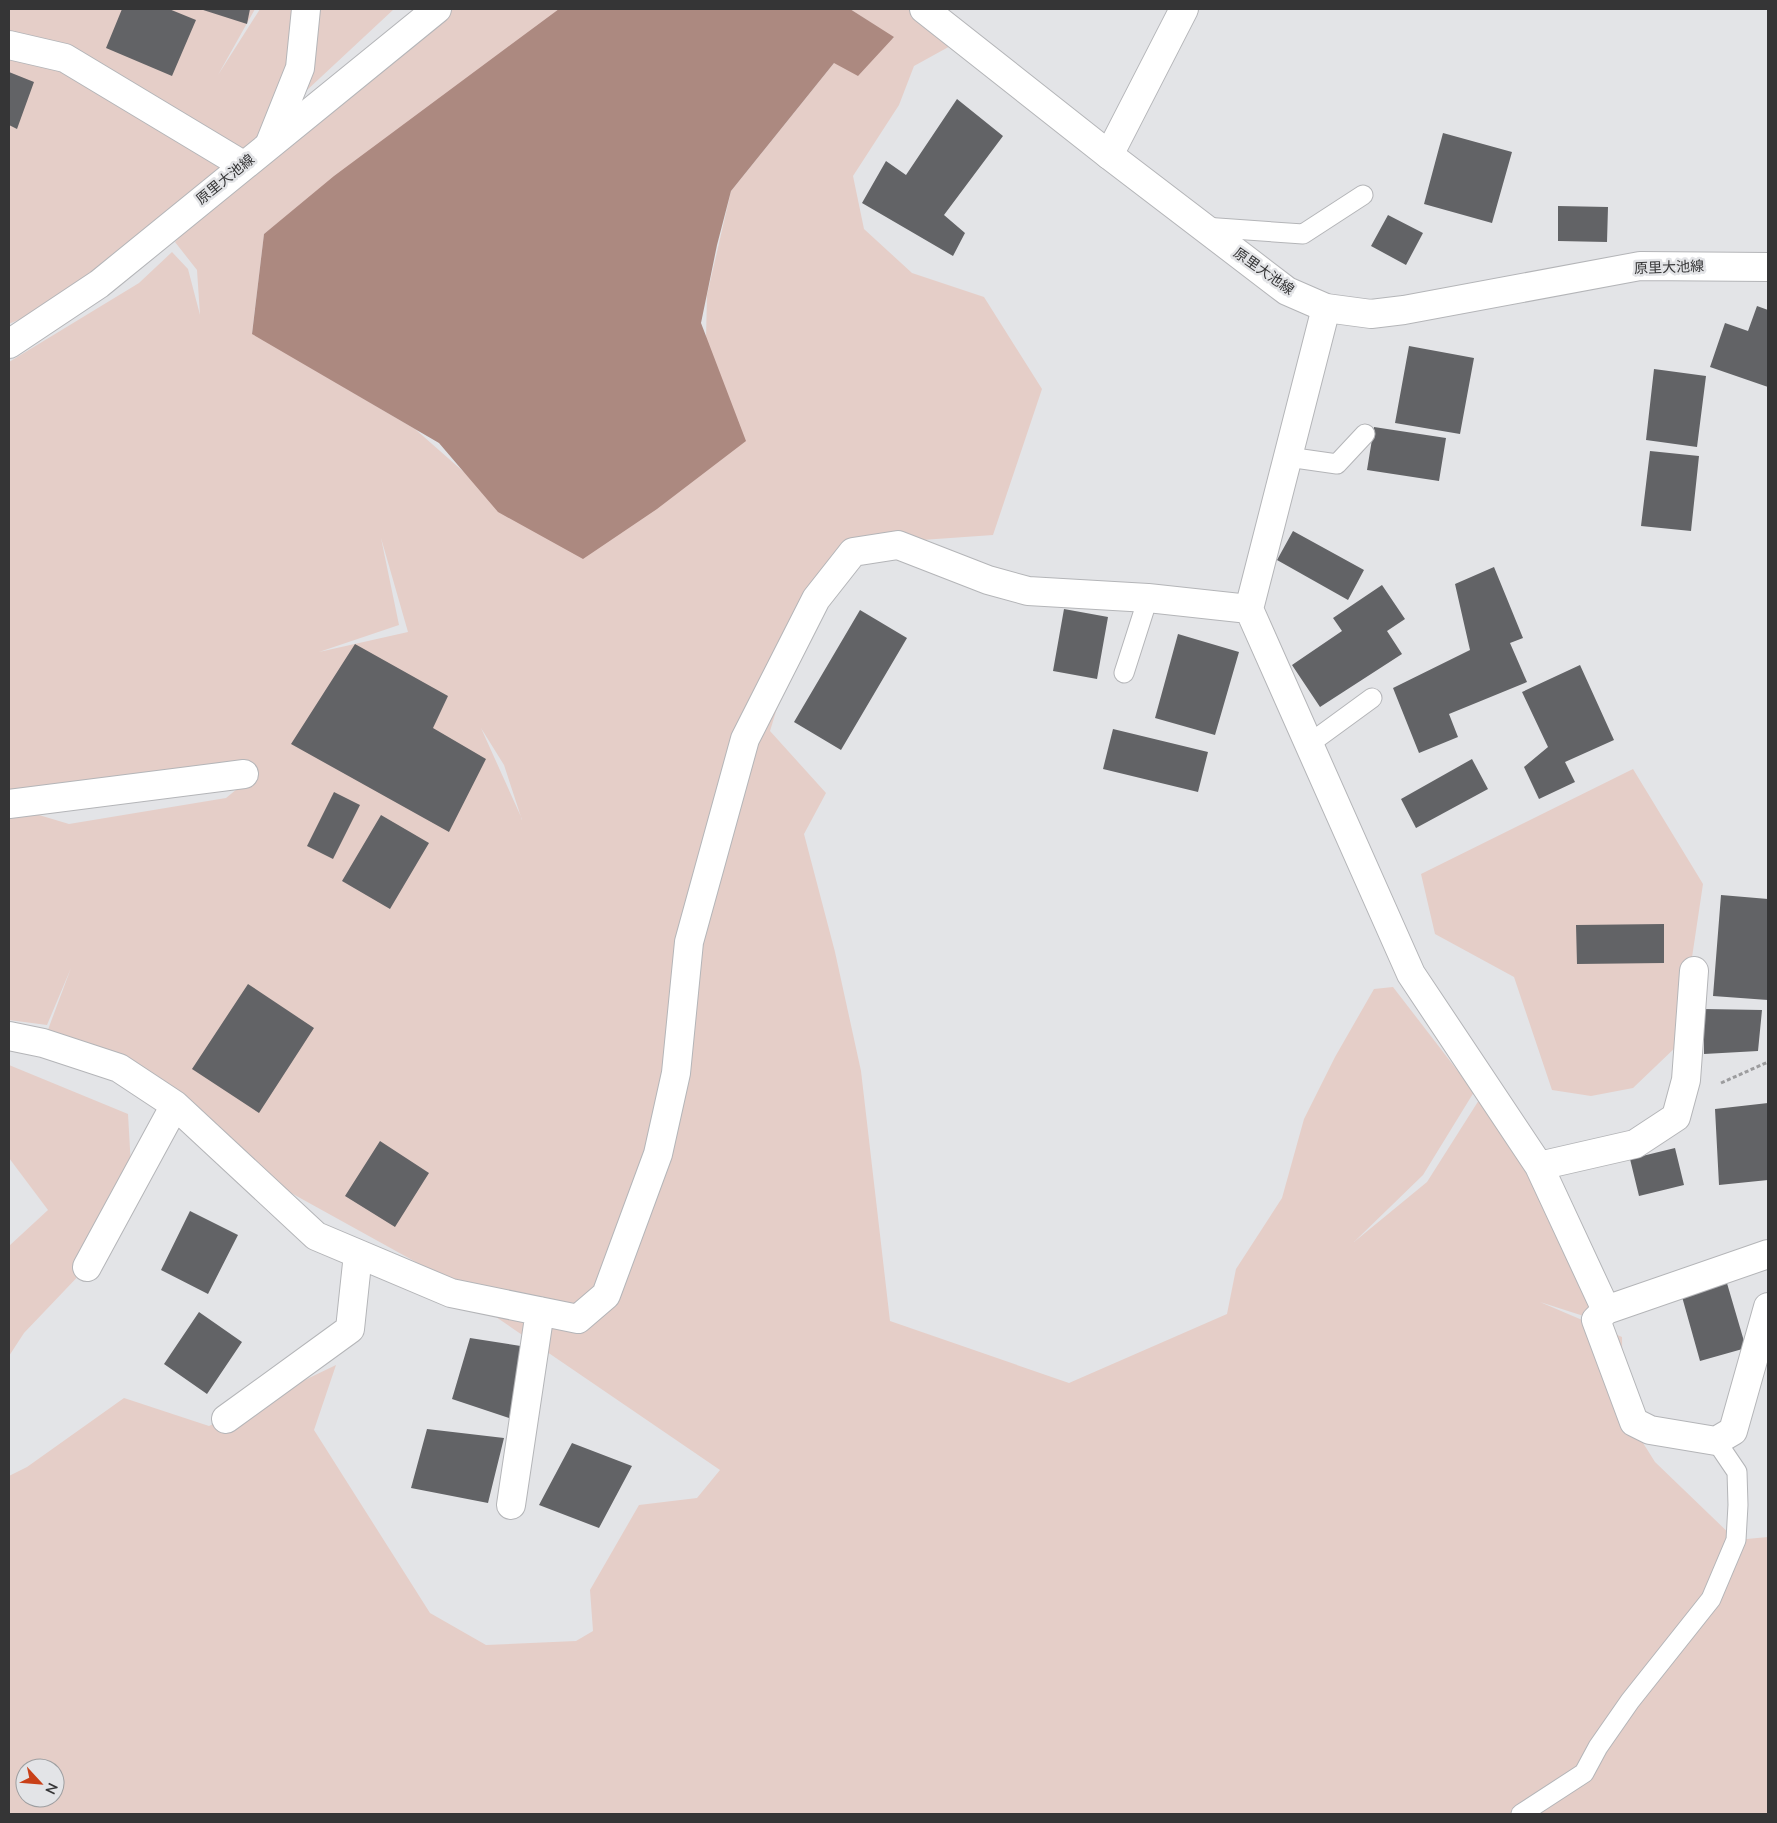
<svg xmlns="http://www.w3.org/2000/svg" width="1777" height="1823" font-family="'Nunito Sans','Noto Sans JP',sans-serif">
	<rect width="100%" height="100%" fill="#e3e4e7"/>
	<!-- green -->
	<path fill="#e5cec8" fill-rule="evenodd" d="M9,9H255L218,75L260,9H394L99,284L9,324Z
		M437,9H563L382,141L264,234L252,333L415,429L465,473L704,426L707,295L731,191L834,63L894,38L850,9H924L963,39L914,66L899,105L853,176L864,229L912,273L984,297L1042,389L993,535L851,545L801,629L770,731L826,793L804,834L835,952L861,1071L890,1321L1069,1383L1227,1314L1236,1269L1282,1198L1304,1119L1335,1057L1374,989L1393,987L1474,1092L1423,1175L1354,1242L1427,1182L1479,1100L1539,1166L1596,1320L1540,1302L1622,1337L1623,1411L1655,1462L1736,1540L1768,1537V1814H9V1476L27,1467L124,1398L209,1426L336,1365L314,1430L430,1613L486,1645L576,1641L593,1631L590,1590L639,1505L697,1498L720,1470L414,1261L237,1163L119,1068L43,1043L71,968L47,1025L9,1020V806L69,824L226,798L259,771L160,794L9,804V362L139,283L172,252L188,269L200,315L197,270L175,242L243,165ZM381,538L408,632L319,652L399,625ZM481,728L504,765L522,820V819ZM25,1768H55V1798H25Z
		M1633,769L1703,884L1679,1044L1633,1088L1591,1096L1552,1090L1514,977L1435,934L1421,874Z
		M9,1065L128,1114L133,1202L106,1247L24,1333L9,1356V1246L48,1210L9,1158Z"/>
	<!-- water -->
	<path fill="#ac8980" d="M559,9H850L894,37L858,76L834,63L731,191L717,245L701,323L746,441L657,509L583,559L498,512L439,443L252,334L264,234L334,176Z"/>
	<!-- building -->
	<path fill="#626366" d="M122,9H169L196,20L172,76L106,48Z
		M200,9H250L247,24Z
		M9,72L34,82L17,129L9,125Z
		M957,99L1003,136L944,215L965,233L953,256L862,203L886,161L906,175Z
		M1443,133L1512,152L1492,223L1424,204Z
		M1558,206L1608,207L1607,242L1558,241Z
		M1388,215L1423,233L1406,265L1371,246Z
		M1757,306L1768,310V387L1710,367L1725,323L1748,331Z
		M1409,346L1474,358L1460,434L1395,423Z
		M1654,369L1706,376L1697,447L1646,440Z
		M1374,427L1446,438L1439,481L1367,470Z
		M1650,451L1699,456L1691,531L1641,526Z
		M1293,531L1364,570L1348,600L1277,560Z
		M1494,567L1523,638L1510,643L1527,682L1449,714L1458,737L1419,753L1393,688L1470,650L1455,584Z
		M1382,585L1405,619L1387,631L1402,654L1320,707L1292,665L1342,631L1333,618Z
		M1064,609L1108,617L1097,679L1053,671Z
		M860,610L907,638L841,750L794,722Z
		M1178,634L1239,652L1215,735L1155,718Z
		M355,644L448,696L433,728L486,759L449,832L291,744Z
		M1580,665L1614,740L1565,762L1575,782L1539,799L1524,767L1548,747L1522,692Z
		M1113,729L1208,752L1198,792L1103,769Z
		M1472,759L1488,789L1416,828L1401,799Z
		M334,792L360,805L333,859L307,846Z
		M381,815L429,843L390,909L342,881Z
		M1721,895L1768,899V1000L1713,996Z
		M1664,924V963L1577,964L1576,925Z
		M248,984L314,1028L259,1113L192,1069Z
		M1704,1009L1762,1010L1758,1051L1704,1054Z
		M1768,1103V1180L1719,1185L1715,1109Z
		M380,1141L429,1173L395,1227L345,1196Z
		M1675,1148L1684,1185L1639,1196L1630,1159Z
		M190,1211L238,1235L208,1294L161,1270Z
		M1724,1273L1746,1348L1700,1361L1679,1286Z
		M199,1312L242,1342L207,1394L164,1364Z
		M470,1338L527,1347L509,1418L452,1399Z
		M427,1429L504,1438L488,1503L411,1488Z
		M572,1443L632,1466L599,1528L539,1505Z"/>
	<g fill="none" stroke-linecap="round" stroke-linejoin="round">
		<defs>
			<path id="lane" d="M1204,227L1303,234L1363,195
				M1288,457L1337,464L1365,434
				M1124,673L1148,598
				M1309,744L1372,698
				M1521,1814L1584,1773L1598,1747L1630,1701L1711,1599L1736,1540L1738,1505L1737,1472L1716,1441"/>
			<path id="street" d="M9,45L65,58L243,165
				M270,143L300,68L306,9
				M1109,155L1184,9
				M1326,308L1249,609L1411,974L1539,1166L1606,1310L1596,1320L1634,1422L1650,1430L1716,1441L1733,1431L1768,1307
				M9,804L244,774
				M9,1036L43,1043L119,1068L175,1105L316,1236L451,1293L578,1319L606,1295L658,1154L676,1073L689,942L745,739L816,599L853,552L898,545L988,580L1028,591L1148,598L1249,609
				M1539,1166L1635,1144L1676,1117L1686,1080L1694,971
				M87,1267L175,1105
				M1606,1310L1768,1254
				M226,1419L350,1329L358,1254
				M511,1505L540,1311"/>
			<path id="secondary" d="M924,9L1109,155L1287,291L1326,308L1371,314L1404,310L1640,266L1768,267
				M9,344L99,284L437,9"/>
		</defs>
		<!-- lane casing -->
		<use href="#lane" stroke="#b4b5b8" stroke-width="21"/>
		<!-- street casing -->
		<use href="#street" stroke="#b4b5b8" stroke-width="30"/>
		<!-- secondary casing -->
		<use href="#secondary" stroke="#b4b5b8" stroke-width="30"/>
		<!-- path -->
		<path stroke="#9c9c9e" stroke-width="3" stroke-dasharray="4 2.5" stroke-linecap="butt" d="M1721,1083L1768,1062"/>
		<!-- lane -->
		<use href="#lane" stroke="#fff" stroke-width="19"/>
		<!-- street -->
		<use href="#street" stroke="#fff" stroke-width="28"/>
		<!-- secondary -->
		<use href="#secondary" stroke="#fff" stroke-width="28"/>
	</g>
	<g text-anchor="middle" stroke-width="5" stroke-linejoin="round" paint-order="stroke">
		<!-- street labels -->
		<g font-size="14" fill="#353536" stroke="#e3e4e7">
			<text transform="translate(225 179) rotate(-39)" y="5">原里大池線</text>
			<text transform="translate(1669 267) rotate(-2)" y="5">原里大池線</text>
			<text transform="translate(1264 271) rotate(35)" y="5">原里大池線</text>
		</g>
	</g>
	<!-- border -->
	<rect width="1777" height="1823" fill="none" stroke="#353536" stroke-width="20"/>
	<!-- north arrow -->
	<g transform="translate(40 1783) rotate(116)"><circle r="24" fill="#e3e4e7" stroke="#9d9ea0"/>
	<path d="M0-4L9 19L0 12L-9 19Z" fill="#c94018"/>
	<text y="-8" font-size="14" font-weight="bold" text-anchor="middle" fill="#353536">N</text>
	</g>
</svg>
